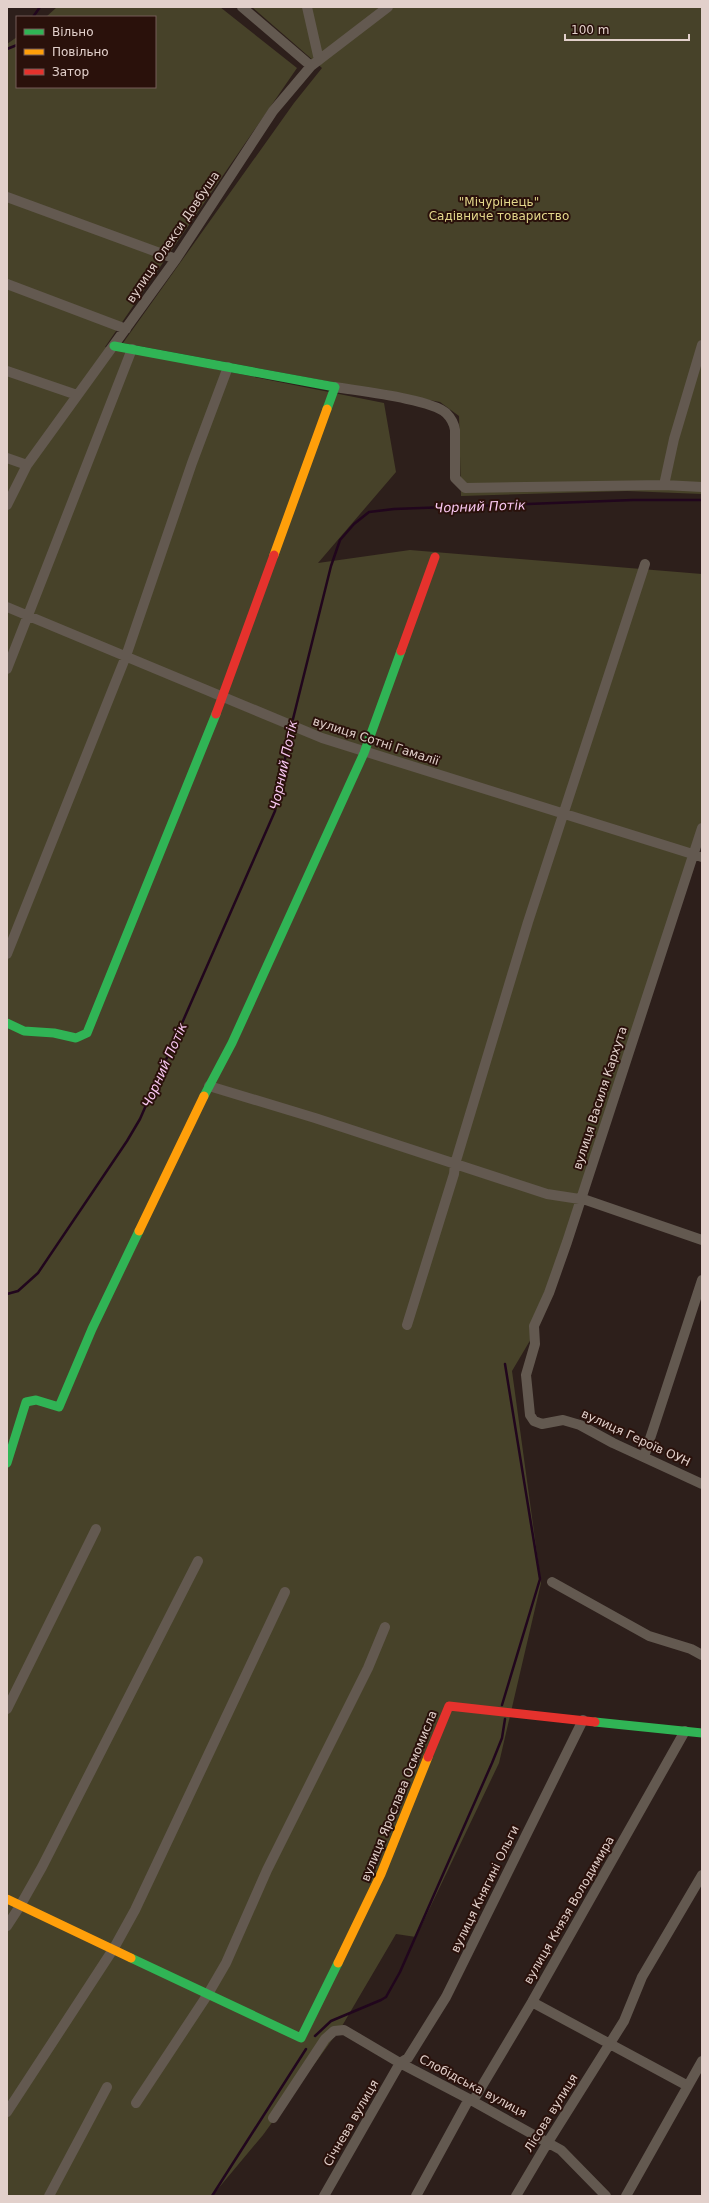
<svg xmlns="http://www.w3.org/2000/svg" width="709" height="2203" font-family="'DejaVu Sans',sans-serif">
	<rect width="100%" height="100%" fill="#2d1f1b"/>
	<!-- green -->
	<path fill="#474229" d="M57,7H220L297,68L105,347L384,403L396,472L318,563L410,550L702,574V837L538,1327L512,1371L541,1583L499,1763L416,1937L396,1934L342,2026L263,2135L212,2196H7V44L17,37V87H155V17H46Z
		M252,7H702V494L627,491L461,496L459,416L440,402L123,343L294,103L322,68Z"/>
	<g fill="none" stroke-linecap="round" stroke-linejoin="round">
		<!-- stream -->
		<path stroke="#21061d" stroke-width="2.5" d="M33,17L40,7
			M7,49L17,45
			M292,723L331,566L340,540L354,524L369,512L394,509L633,500H702
			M7,1294L18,1291L38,1273L127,1141L140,1119L275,811L291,728
			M502,1705L540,1579L505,1364
			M315,2036L331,2021L381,2000L386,1997L400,1972L492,1763L502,1738L505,1719
			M212,2196L306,2049"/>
		<!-- street -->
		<path stroke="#635950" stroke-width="10" d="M242,7L311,66
			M307,7L319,60
			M7,197L176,259
			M7,284L126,329
			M7,371L77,395
			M335,387C358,391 431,399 446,413C451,418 454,423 455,430V478L465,488L664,485L702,487
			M7,458L27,465
			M664,485L674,439L702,345
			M7,505L27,465L176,259L273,111L311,66L388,7
			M7,607L322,738L702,857
			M7,669L132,349
			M702,828L567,1242L549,1293L534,1326L535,1344L526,1375L530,1415L534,1421L542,1424L563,1420L580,1425L613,1443L702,1484
			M7,954L126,656L192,463L228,367
			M209,1086L315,1118L547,1194L586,1200L702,1240
			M407,1325L454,1174L455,1164L528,922L645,564
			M644,1457L702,1280
			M552,1582L649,1636L691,1649L702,1655
			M7,1709L96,1529
			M7,1926L20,1906L42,1867L198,1561
			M532,2002L688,2086
			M473,2101L532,2002L685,1731
			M136,2103L208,1994L226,1963L267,1870L368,1668L385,1627
			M7,2112L114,1948L135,1910L285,1592
			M273,2118L325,2039L334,2031L344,2030L400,2063L469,2099L561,2150L606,2196
			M49,2196L107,2087
			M324,2196L400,2063L408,2058L446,1997L583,1720
			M416,2196L469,2099
			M516,2196L548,2142L624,2021L642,1977L702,1875
			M626,2196L702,2061"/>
		<!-- fast -->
		<path stroke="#30b455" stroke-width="9" d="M114,346L335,387L327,409
			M7,1023L24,1031L54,1033L76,1038L87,1033L216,714
			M204,1096L232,1043L364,753L401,651
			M7,1463L26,1402L36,1400L59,1407L92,1329L139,1231
			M595,1722L702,1733
			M131,1958L301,2038L338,1963"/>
		<!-- slow -->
		<path stroke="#ff9f0a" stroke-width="9" d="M274,555L327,409
			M139,1231L204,1096
			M7,1899L131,1958
			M338,1963L381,1874L428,1757"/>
		<!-- jam -->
		<path stroke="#e5322d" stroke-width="9" d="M401,651L435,557
			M216,714L274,555
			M428,1757L449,1706L595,1722"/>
	</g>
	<g text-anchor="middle" stroke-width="4" stroke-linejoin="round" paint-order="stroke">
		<!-- park labels -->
		<g font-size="12" fill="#e3d78b" stroke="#2a110b">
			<text x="499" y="206">"Мічурінець"<tspan x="499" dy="14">Садівниче товариство</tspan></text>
		</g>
		<!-- street labels -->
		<g font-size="12" fill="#e2d0cb" stroke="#2a110b">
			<text transform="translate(173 237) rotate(-56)" y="4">вулиця Олекси Довбуша</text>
			<text transform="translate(376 741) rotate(18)" y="4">вулиця Сотні Гамалії</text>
			<text transform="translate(600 1098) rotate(-72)" y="4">вулиця Василя Кархута</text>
			<text transform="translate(636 1438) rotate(25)" y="4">вулиця Героїв ОУН</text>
			<text transform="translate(399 1796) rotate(-68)" y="4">вулиця Ярослава Осмомисла</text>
			<text transform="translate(485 1889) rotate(-64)" y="4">вулиця Княгині Ольги</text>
			<text transform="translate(569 1910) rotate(-60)" y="4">вулиця Князя Володимира</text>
			<text transform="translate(473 2086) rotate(28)" y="4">Слобідська вулиця</text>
			<text transform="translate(551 2113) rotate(-58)" y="4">Лісова вулиця</text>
			<text transform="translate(351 2123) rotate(-60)" y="4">Січнева вулиця</text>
		</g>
		<!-- water labels -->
		<g font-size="13" font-style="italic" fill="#fac8f2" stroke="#2a110b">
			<text transform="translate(480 506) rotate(-2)" y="5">Чорний Потік</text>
			<text transform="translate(283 765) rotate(-78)" y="5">Чорний Потік</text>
			<text transform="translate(164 1065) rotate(-66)" y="5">Чорний Потік</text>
		</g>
	</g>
	<!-- border -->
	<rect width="709" height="2203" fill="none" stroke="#e2d0cb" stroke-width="16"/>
	<!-- legend -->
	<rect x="16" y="16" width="140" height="72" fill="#2a110b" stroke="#745d58"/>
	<rect x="24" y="29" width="20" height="6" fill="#30b455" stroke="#745d58"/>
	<text x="52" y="36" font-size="12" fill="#e2d0cb">Вільно</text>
	<rect x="24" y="49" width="20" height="6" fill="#ff9f0a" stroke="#745d58"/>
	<text x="52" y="56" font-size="12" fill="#e2d0cb">Повільно</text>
	<rect x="24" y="69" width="20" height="6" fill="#e5322d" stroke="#745d58"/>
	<text x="52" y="76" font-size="12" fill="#e2d0cb">Затор</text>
	<!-- scale -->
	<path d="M565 34v6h124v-6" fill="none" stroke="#e2d0cb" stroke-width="2"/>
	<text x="571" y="34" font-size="12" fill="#e2d0cb" stroke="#2a110b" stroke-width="3" paint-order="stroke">100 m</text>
</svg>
